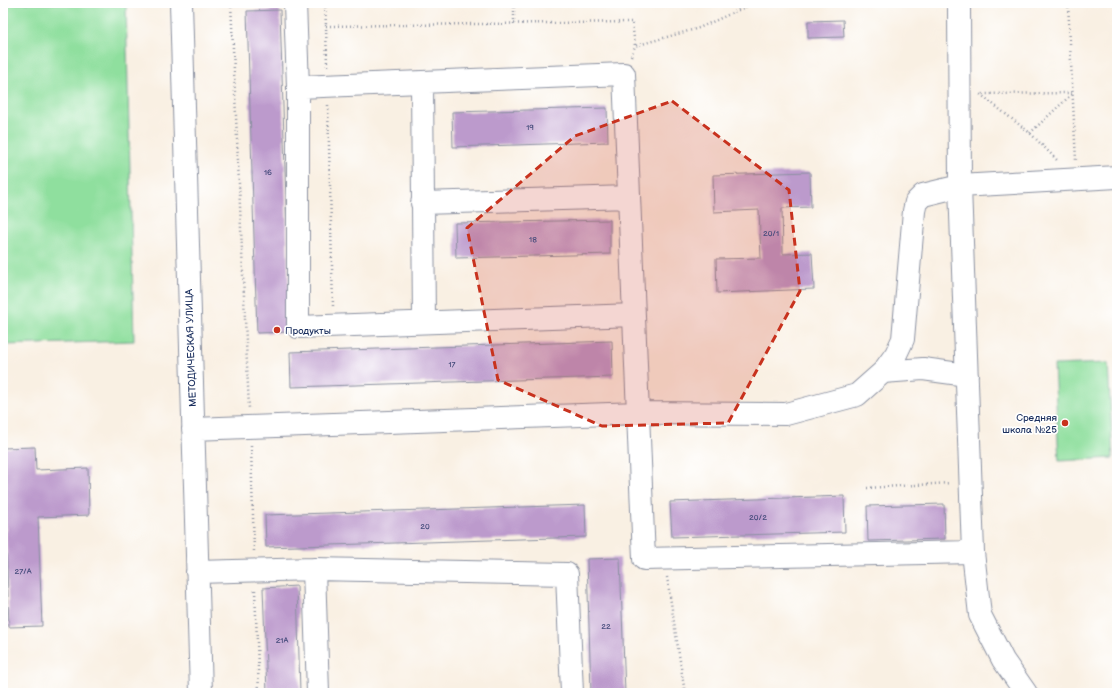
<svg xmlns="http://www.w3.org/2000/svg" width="1120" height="696" font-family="'Balsamiq Sans',sans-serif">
	<rect width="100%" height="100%" fill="#fff"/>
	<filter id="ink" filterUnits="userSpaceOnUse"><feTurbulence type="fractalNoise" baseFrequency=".025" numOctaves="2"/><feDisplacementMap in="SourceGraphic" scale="8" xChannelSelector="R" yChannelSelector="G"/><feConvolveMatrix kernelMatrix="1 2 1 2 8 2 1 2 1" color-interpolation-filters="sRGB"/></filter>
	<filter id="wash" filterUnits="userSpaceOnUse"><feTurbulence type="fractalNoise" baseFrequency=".012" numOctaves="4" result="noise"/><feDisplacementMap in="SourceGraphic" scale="16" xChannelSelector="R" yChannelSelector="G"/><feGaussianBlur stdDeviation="0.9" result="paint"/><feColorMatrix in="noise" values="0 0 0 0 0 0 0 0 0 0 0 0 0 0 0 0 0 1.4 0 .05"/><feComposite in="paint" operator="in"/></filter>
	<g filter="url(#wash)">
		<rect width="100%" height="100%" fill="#f9f0e3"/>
		<!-- green -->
		<path fill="#8fdf9e" stroke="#55877e" d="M3,3H126L134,341L3,345Z
			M1108,363L1113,458L1059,461L1054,365Z"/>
		<g id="blocks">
			<!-- building -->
			<path fill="#bc9acc" d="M280,10L290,332L257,333L247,11Z
				M843,20L844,37L808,38V21Z
				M607,108L608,142L453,147L452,112Z
				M810,172L811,207L782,208L783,254L812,253L814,289L717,293L716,259L761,258L759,210L714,212L713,175Z
				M610,220V254L456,258L455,223Z
				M612,341L613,377L291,387L290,352Z
				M35,447L36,470L88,468L89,515L38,517L42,626L9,627L3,448Z
				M844,496L845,532L672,537L670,502Z
				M944,504L945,539L868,541L867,506Z
				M585,505L586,537L266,547L265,515Z
				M620,558L625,693H591L587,559Z
				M297,586L300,693H267L263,588Z"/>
		</g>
	</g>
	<g filter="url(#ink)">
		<use href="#blocks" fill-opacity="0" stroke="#8a90a0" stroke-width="1"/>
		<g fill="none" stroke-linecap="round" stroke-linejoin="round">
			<defs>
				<path id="minor" d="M181,3L201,693
					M295,3L298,87V327L634,315
					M959,3L960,186L973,552L980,615L1003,660L1026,693
					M422,82L424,322
					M298,87L624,74L644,559L973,552
					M422,203L629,197
					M883,372L923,369L967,375
					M193,429L638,413L786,414L857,395L883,372L896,354L903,339L914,211L916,202L923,195L960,186L1117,177
					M197,572L314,569
					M318,693L314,569L567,574L572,693"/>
			</defs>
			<!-- minor casing -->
			<use href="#minor" stroke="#8a90a0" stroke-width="24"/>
			<!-- path -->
			<path stroke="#8a90a0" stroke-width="2.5" stroke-dasharray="1 3" stroke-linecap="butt" d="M231,3L249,409
				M325,3L326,26
				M514,3V24
				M1068,3L1076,161
				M631,56L635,46L699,28L754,3
				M327,66L326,26L632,22L635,46
				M328,105L333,306
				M1030,133L1073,93L980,94L1030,133L1058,161
				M251,446L254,551
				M867,488L950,483
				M667,577L685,693
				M255,590L259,693"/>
			<!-- minor -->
			<use href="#minor" stroke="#fff" stroke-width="22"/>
		</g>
	</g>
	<!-- marked area -->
	<path fill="#c8321e" fill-opacity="0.2" stroke="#c8321e" stroke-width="3" stroke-dasharray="8 5" stroke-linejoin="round" d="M672,101L789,190L800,291L728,423L602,426L498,380L467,228L575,136Z"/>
	<!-- markers -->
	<g fill="#c8321e" stroke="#fff" stroke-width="1.5">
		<circle cx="277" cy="330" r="4"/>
		<circle cx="1065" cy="423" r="4"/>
	</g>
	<g text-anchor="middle" stroke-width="3.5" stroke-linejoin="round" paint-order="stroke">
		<!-- number labels -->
		<g font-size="8" fill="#434a7a">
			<text x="530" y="130">19</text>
			<text x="268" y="175">16</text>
			<text x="771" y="236">20/1</text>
			<text x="533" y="242">18</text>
			<text x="452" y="367">17</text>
			<text x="758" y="520">20/2</text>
			<text x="425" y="529">20</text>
			<text x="23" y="574">27/A</text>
			<text x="606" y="629">22</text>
			<text x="282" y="643">21A</text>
		</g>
		<!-- poi labels -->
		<g font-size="10" fill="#1b2f5e" stroke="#fff" text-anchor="start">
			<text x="285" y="334">Продукты</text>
			<text x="1057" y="421" text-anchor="end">Средняя<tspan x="1057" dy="12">школа №25</tspan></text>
		</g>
		<!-- street labels -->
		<g font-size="10" fill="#1b2f5e" stroke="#fff">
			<text transform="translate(190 348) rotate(-92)" y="4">МЕТОДИЧЕСКАЯ УЛИЦА</text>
		</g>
	</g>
	<!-- margin -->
	<rect width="1120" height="696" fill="none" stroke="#fff" stroke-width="16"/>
</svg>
